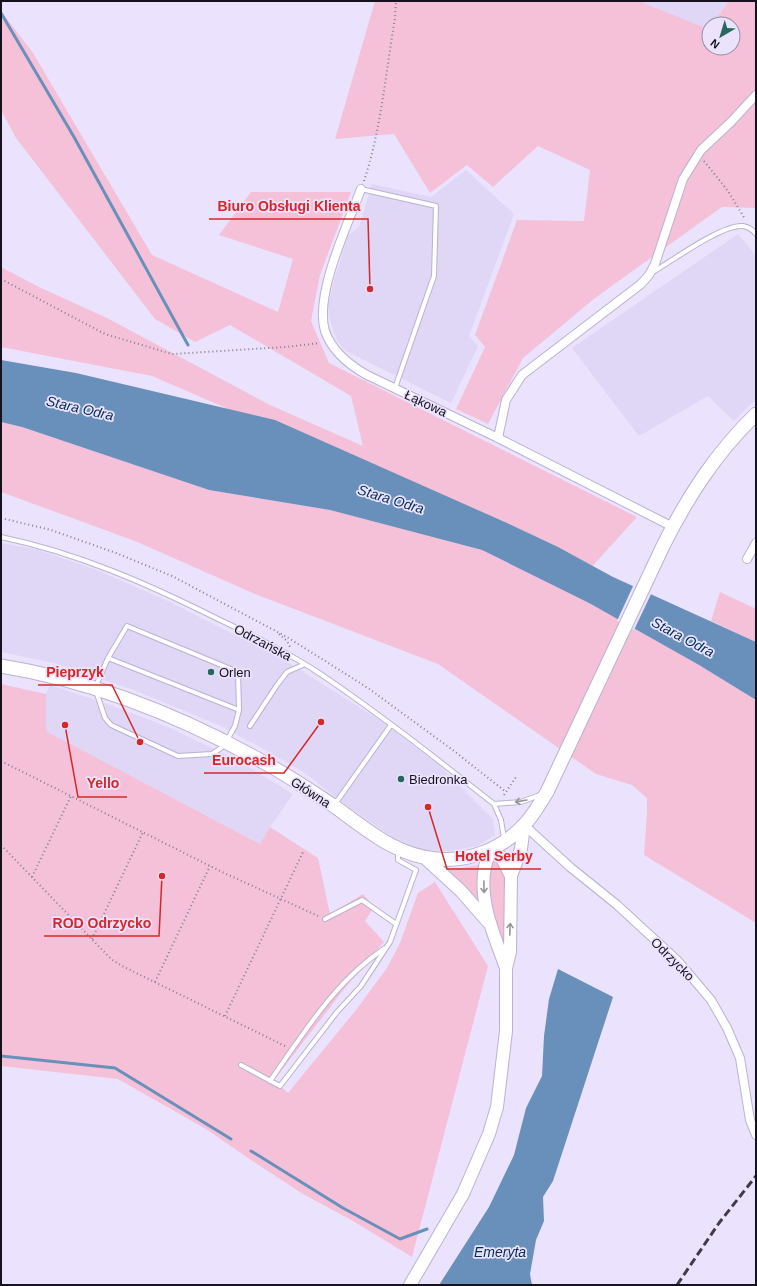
<svg xmlns="http://www.w3.org/2000/svg" width="757" height="1286" font-family="Arial,sans-serif">
	<rect width="100%" height="100%" fill="#ebe3fd"/>
	<!-- built -->
	<path fill="#e0d6f5" d="M644,1H729L712,24H709L708,29L644,3Z
		M466,170L514,214L469,336L478,346L451,403L346,351L338,342L333,331L329,315L328,304L336,274L348,236L359,227L372,184L431,197Z
		M738,234L756,256V399L734,421L708,396L639,436L572,348Z
		M1,543L35,549L97,570L170,602L286,661L381,721L438,764L493,819L495,835L477,846L449,851L421,850L391,836L347,806L305,773L262,748L221,726L134,690L58,664L1,652Z
		M50,685L113,706L168,727L239,761L293,794L270,827L260,844L46,731V694Z"/>
	<!-- green -->
	<path fill="#f4c1d8" d="M375,1H644V3L708,29L709,27V48H733V24H712L729,1H756V208L722,207L595,298L523,358L488,424L456,409L485,347L475,335L517,220L584,221L590,170L538,146L493,187L467,165L430,193L394,134L335,139Z
		M1,11L33,53L152,255L278,312L293,259L219,235L251,192H351L320,275L311,321L329,363L637,517L589,570L277,430L152,376L1,347V267L39,287L107,318L270,405L363,446L351,396L230,325L195,342L155,319L16,138L1,110Z
		M1,422L22,427L209,490L330,510L482,550L589,603L699,665L756,700V923L644,855L647,812V798L632,785L596,774L438,664L255,594L135,541L1,492Z
		M720,592L756,609V642L711,621Z
		M1,684L46,694V731L260,844L270,827L318,858L330,914L363,894L374,907L365,921L384,942L345,988L274,1080L288,1093L356,1010L387,968L400,943L418,893L435,882L488,966L412,1257L353,1221L303,1194L248,1158L206,1129L118,1079L1,1066Z
		M493,858C501,862 503,869 505,878L506,953L499,940L490,890L489,880Z
		M479,865L482,909L443,869L462,868Z"/>
	<!-- water -->
	<path fill="#6990ba" d="M1,360L76,373L275,420L507,523L558,547L613,577L756,642V700L699,665L589,603L482,550L330,510L209,490L22,427L1,422Z
		M558,969L613,997L553,1181L543,1197L544,1221L536,1240L530,1274L532,1285H439L489,1207L514,1155L526,1108L542,1076L544,1036L549,999Z"/>
	<!-- pier -->
	<path fill="#ebe3fd" d="M634,584L652,592L634,630L617,621Z"/>
	<g fill="none" stroke-linecap="round" stroke-linejoin="round">
		<!-- stream -->
		<path stroke="#6990ba" stroke-width="3" d="M1,13L74,137L188,345
			M1,1056L115,1068L231,1139
			M251,1151L343,1208L400,1239L427,1229"/>
		<defs>
			<path id="lane" d="M361,189L436,206L434,276L395,388
				M653,272C672,261 722,224 743,226C748,227 753,230 756,234
				M1,537C78,553 148,584 218,619C254,636 289,653 322,675C381,715 438,760 494,804L501,820L504,838
				M108,658L239,710L235,726L226,742L221,748L212,754L178,756L111,725L105,718L95,688Z
				M108,658L127,626L238,672L239,710
				M250,726L277,685L287,672L305,664
				M335,804L391,725
				M494,804L521,802L540,795
				M325,919L362,900L396,924
				M241,1065L280,1086L337,1012L361,986L390,942L416,870L398,860V851
				M270,1081C304,1033 335,981 385,948"/>
			<path id="street" d="M361,189C348,224 314,295 325,331C332,351 349,365 367,375L498,438L673,527
				M498,438L506,400L522,375L641,284L649,275L655,264L683,179L701,150L731,122L756,95
				M747,559L756,543
				M524,825L570,867L616,904L678,961L711,1000L727,1028L740,1058L750,1120L756,1135"/>
			<path id="secondary" d="M425,858L461,891L488,922
				M511,876L521,849L524,825
				M410,1285L463,1194L489,1134L497,1107L506,1031V968L510,952L511,876L502,858L492,850C489,855 486,861 485,867C478,901 495,937 506,968"/>
			<path id="primary" d="M1,666C94,681 183,717 265,763C289,776 311,791 334,806C366,829 396,856 437,859C469,862 502,849 524,825C533,816 540,803 547,792L663,546C688,496 716,453 756,414"/>
		</defs>
		<!-- lane casing -->
		<use href="#lane" stroke="#bbb1d0" stroke-width="6"/>
		<!-- street casing -->
		<use href="#street" stroke="#bbb1d0" stroke-width="10"/>
		<!-- secondary casing -->
		<use href="#secondary" stroke="#bbb1d0" stroke-width="14"/>
		<!-- primary casing -->
		<use href="#primary" stroke="#bbb1d0" stroke-width="15"/>
		<!-- path -->
		<path stroke="#857f92" stroke-width="2" stroke-dasharray="1 3" stroke-linecap="butt" d="M704,161L728,191L745,219
			M364,181C381,130 386,71 395,18L396,1
			M1,279L105,334L172,354L286,347L320,343
			M1,518L51,530L116,553L172,576L287,637L368,688L454,751L506,792
			M279,634L287,641L290,647
			M1,761L220,871L318,916
			M504,795L516,777
			M1,845L111,959L122,966L287,1047
			M32,877L71,796
			M92,939L143,832
			M155,982L210,866
			M225,1016L303,852"/>
		<!-- lane -->
		<use href="#lane" stroke="#fff" stroke-width="4"/>
		<!-- street -->
		<use href="#street" stroke="#fff" stroke-width="8"/>
		<!-- secondary -->
		<use href="#secondary" stroke="#fff" stroke-width="12"/>
		<!-- primary -->
		<use href="#primary" stroke="#fff" stroke-width="13"/>
		<!-- rail -->
		<path stroke="#403b49" stroke-width="3" stroke-dasharray="8 4" stroke-linecap="butt" d="M677,1285L719,1223L756,1176"/>
	</g>
	<!-- one-way arrows -->
	<defs><path id="oneway-shaft" d="M-6 0H5M1.5-3L5.5 0L1.5 3" fill="none" stroke-width="1.6" stroke-linecap="round" stroke-linejoin="round"/></defs>
	<g stroke="#969499">
		<use href="#oneway-shaft" transform="translate(521 801) rotate(170)"/>
		<use href="#oneway-shaft" transform="translate(484 887) rotate(89)"/>
		<use href="#oneway-shaft" transform="translate(510 929) rotate(-88)"/>
	</g>
	<!-- markers -->
	<g fill="#24695b" stroke="#ebe3fd" stroke-width="1.5">
		<circle cx="211" cy="672" r="4"/>
		<circle cx="401" cy="779" r="4"/>
	</g>
	<g text-anchor="middle" stroke-width="3.5" stroke-linejoin="round" paint-order="stroke">
		<!-- street labels -->
		<g font-size="13" fill="#16121d" stroke="#ebe3fd">
			<text transform="translate(426 403) rotate(25)" y="5">Łąkowa</text>
			<text transform="translate(263 642) rotate(28)" y="5">Odrzańska</text>
			<text transform="translate(311 792) rotate(33)" y="5">Główna</text>
			<text transform="translate(673 959) rotate(45)" y="5">Odrzycko</text>
		</g>
		<!-- poi labels -->
		<g font-size="13" fill="#16121d" stroke="#ebe3fd" text-anchor="start">
			<text x="219" y="677">Orlen</text>
			<text x="409" y="784">Biedronka</text>
		</g>
		<!-- water labels -->
		<g font-size="14" font-style="italic" fill="#002c54" stroke="#ebe3fd">
			<text transform="translate(80 408) rotate(13)" y="5">Stara Odra</text>
			<text transform="translate(391 499) rotate(17)" y="5">Stara Odra</text>
			<text transform="translate(683 637) rotate(28)" y="5">Stara Odra</text>
			<text x="500" y="1257">Emeryta</text>
		</g>
	</g>
	<!-- callouts -->
	<path fill="none" stroke="#d62828" stroke-width="1.5" d="M370 289L368 219H209M140 742L112 685H38M321 722L284 773H204M65 725L78 797H127M428 807L447 869H541M162 876L159 936H44"/>
	<g fill="#d62828" stroke="#ebe3fd" stroke-width="1.5">
		<circle cx="370" cy="289" r="4"/>
		<circle cx="140" cy="742" r="4"/>
		<circle cx="321" cy="722" r="4"/>
		<circle cx="65" cy="725" r="4"/>
		<circle cx="428" cy="807" r="4"/>
		<circle cx="162" cy="876" r="4"/>
	</g>
	<g font-size="14" text-anchor="middle" font-weight="bold" fill="#d62828" stroke="#ebe3fd" stroke-width="3.5" stroke-linejoin="round" paint-order="stroke">
		<text x="289" y="211">Biuro Obsługi Klienta</text>
		<text x="75" y="677">Pieprzyk</text>
		<text x="244" y="765">Eurocash</text>
		<text x="103" y="788">Yello</text>
		<text x="494" y="861">Hotel Serby</text>
		<text x="102" y="928">ROD Odrzycko</text>
	</g>
	<!-- border -->
	<rect width="757" height="1286" fill="none" stroke="#16121d" stroke-width="4"/>
	<!-- north arrow -->
	<g transform="translate(721 36) rotate(218)"><circle r="19" fill="#ebe3fd" stroke="#968fa3"/>
	<path d="M0-3L7 15L0 10L-7 15Z" fill="#24695b"/>
	<text y="-6" font-size="11" font-weight="bold" text-anchor="middle" fill="#16121d">N</text>
	</g>
</svg>
